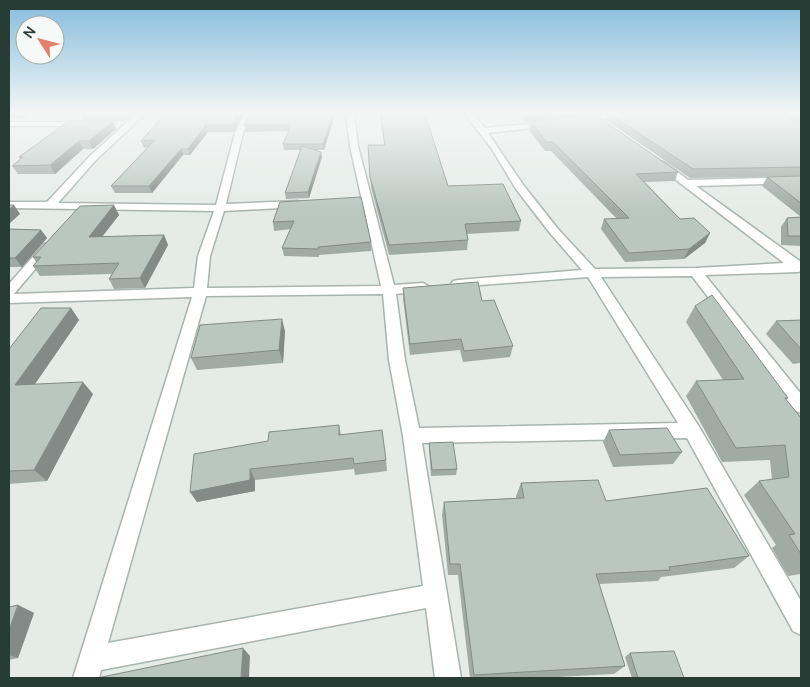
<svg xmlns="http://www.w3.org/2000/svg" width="810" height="687" font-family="Manrope,sans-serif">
	<rect width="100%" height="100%" fill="#e5ece8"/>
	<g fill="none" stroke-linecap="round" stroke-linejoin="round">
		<defs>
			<path id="street" d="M136,114H145L96,160L58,203L216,205L235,133L244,114H252L243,133L226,204L298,201L303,204L298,207L224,211L210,256L207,288L381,286L350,146L346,114H354L358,146L394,285L423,283L430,287L423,291L396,294L405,360L419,428L678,423L588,277L453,287L451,284L453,281L458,280L582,270L550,233L516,189L492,149L465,114H473L485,128L554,122L555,124L551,126L488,133L524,186L558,229L595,269L696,268L784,263L658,166V162H664L688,180L801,177V183L696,186L801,262V271L798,272L705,275L801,394V413L795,411L692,276L601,277L698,425L801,601V635L793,631L687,438L422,443L461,678H435L426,608L101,670L99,678H73L192,297L9,303V284L44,244L48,243L54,247L14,294L194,288L198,256L214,211L9,208V202H47L90,156ZM383,294L389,360L403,436L423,586L108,643L206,296Z
				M611,114H631L581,123L577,121Z
				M9,122H86L90,124L86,126H9Z"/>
		</defs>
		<!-- street casing -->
		<use href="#street" stroke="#a8b4ae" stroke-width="3"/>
		<!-- street -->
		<use href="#street" fill="#fff" fill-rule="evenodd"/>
	</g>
	<!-- wall -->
	<path fill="#a0aba6" d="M9,114H30L23,118H9Z
		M133,114L125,121H83L81,116Z
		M242,114L234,132H208L190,155H183L152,193H115L111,186L148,147L144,148L141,141Z
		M335,114L324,150H316L322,157L309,198L286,199L285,193L300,150H284L283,144L288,131L246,132L244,125Z
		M380,114H425L448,186L521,221L519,231L467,234L468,240L467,250L389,255L371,187L368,145H384Z
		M518,114H590L524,122Z
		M608,114H801V176L690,178L606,120Z
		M113,121L116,129L93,149H83L55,174H18L12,166L20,160L19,157Z
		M531,122L678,172L675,181L645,182L680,219L710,233L705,243L684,259L625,262L601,229L604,219H617L551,151H545L529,130Z
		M801,176V217L762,186L767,177Z
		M280,202L371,242V251L319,255V257L284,256L282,248L291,229L274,231L273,222Z
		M114,205L119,215L102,237L164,235L168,245L145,288L114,289L109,279L112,274L40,276L33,266L36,262L33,257Z
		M801,217V246L781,245V227L787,218Z
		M9,229L41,230L47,238L22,267H9Z
		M403,288L482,301L513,346L510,357L463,362L460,350L410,355L403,299Z
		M695,306L788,398L786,400L801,418V574L788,576L772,548L776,545L744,495L759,481L772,480L770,460L722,462L686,396L696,381L723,380L686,322Z
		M71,308L79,320L35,384L93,394L47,481L9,484V349Z
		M801,320V363L793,364L766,334L776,321Z
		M285,331L283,363L197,370L191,358Z
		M339,425L341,435L386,460L387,471L355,475L354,469L255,480V491L197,502L190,492L268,441Z
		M609,430L682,452L673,464L613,467L603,442Z
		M429,443L457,469L456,475L431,476L429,449Z
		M521,483L606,501L749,556L734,568L661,577L658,581L599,584L625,666L614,674L539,678H470L458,575H448L442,515L444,502L516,498V496Z
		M18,605L34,613L18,658L9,660V607Z
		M630,653L684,678H632L625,657Z"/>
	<!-- shaded-wall -->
	<path fill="#828b87" d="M21,114H30L23,118Z
		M125,114H133L125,121L123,116Z
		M237,114H242L234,132L232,125Z
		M333,114H335L324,150L323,144Z
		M525,114H590L524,122Z
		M113,121L116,129L93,149L89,141Z
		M206,125L208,132L190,155L188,149Z
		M79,141L83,149L55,174L50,165Z
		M181,149L183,155L152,193L149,186Z
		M321,152L322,157L309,198L308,192Z
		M14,205L20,214L9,224V210Z
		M114,205L119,215L94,247L89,237Z
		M41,230L47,238L22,267L15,258Z
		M710,233L705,243L684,259L689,249Z
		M164,235L168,245L145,288L140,278Z
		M71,308L79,320L26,397L15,385Z
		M282,319L285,331L283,363L279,350Z
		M83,382L93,394L47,481L34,470Z
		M250,469L255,480V491L197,502L190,492Z
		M18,605L34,613L18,658L9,655V630Z
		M243,648L250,656L249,678H241Z"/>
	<!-- building -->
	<path fill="#bac7c1" stroke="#828b87" d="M83,114H125L123,116H81Z
		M165,114H237L232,125H206L188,149H181L149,186H111L155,140L141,141Z
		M250,114H333L323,144H283L291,125H244Z
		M381,114H425L448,186L503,184L521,221L465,224L468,240L389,245L370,177L368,145H385Z
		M594,114L678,172L636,174L680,219L694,218L710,233L689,249L629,253L604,219L629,218L553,142H546L531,122Z
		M610,114H777L801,123V167L693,169Z
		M69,121H113L89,141H79L50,165L12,166L23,157H19Z
		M302,146L321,152L308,192L285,193Z
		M801,176V203L767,177Z
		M361,197L371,242L318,247V249L282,248L294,221L273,222L280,202Z
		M9,205H14L9,210Z
		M114,205L89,237L164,235L140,278L109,279L119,263L33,266L41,257H33L80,206Z
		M801,217V236H788L787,218Z
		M9,229L41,230L15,258H9Z
		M478,282L482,301L494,300L513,346L464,351L461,339L410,344L403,288Z
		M712,295L788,398H785L801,418V554L789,535L795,534L759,481L789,477L785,445L736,448L696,381L744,379L695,306Z
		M41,308H71L15,385L83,382L34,470L9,471V349Z
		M282,319L279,350L191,358L200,325Z
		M801,320V349L776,321Z
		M339,425V435L382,430L386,460L354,464L353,458L250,469V480L190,492L194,454L268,441L269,432Z
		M667,428L682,452L620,455L609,430Z
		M453,442L457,469L432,470L429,443Z
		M598,480L606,501L707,488L749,556L669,567L670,570L596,574L625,666L474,675L460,564H450L444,502L524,498L521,483Z
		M18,605L9,630V607Z
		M243,648L241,678H97Z
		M674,651L684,678H638L630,653Z"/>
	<!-- sky -->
	<linearGradient id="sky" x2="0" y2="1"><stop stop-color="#85bcdd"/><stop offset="0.54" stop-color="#f3f6f5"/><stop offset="1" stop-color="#f3f6f5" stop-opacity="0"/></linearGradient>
	<rect width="810" height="210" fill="url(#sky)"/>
	<!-- border -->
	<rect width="810" height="687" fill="none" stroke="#263c34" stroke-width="20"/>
	<!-- north arrow -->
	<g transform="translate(40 40) rotate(306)"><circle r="24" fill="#f5f9f7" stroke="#a2ada9"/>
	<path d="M0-4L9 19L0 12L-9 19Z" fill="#e47f6b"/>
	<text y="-8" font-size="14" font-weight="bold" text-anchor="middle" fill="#263c34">N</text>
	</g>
</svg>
